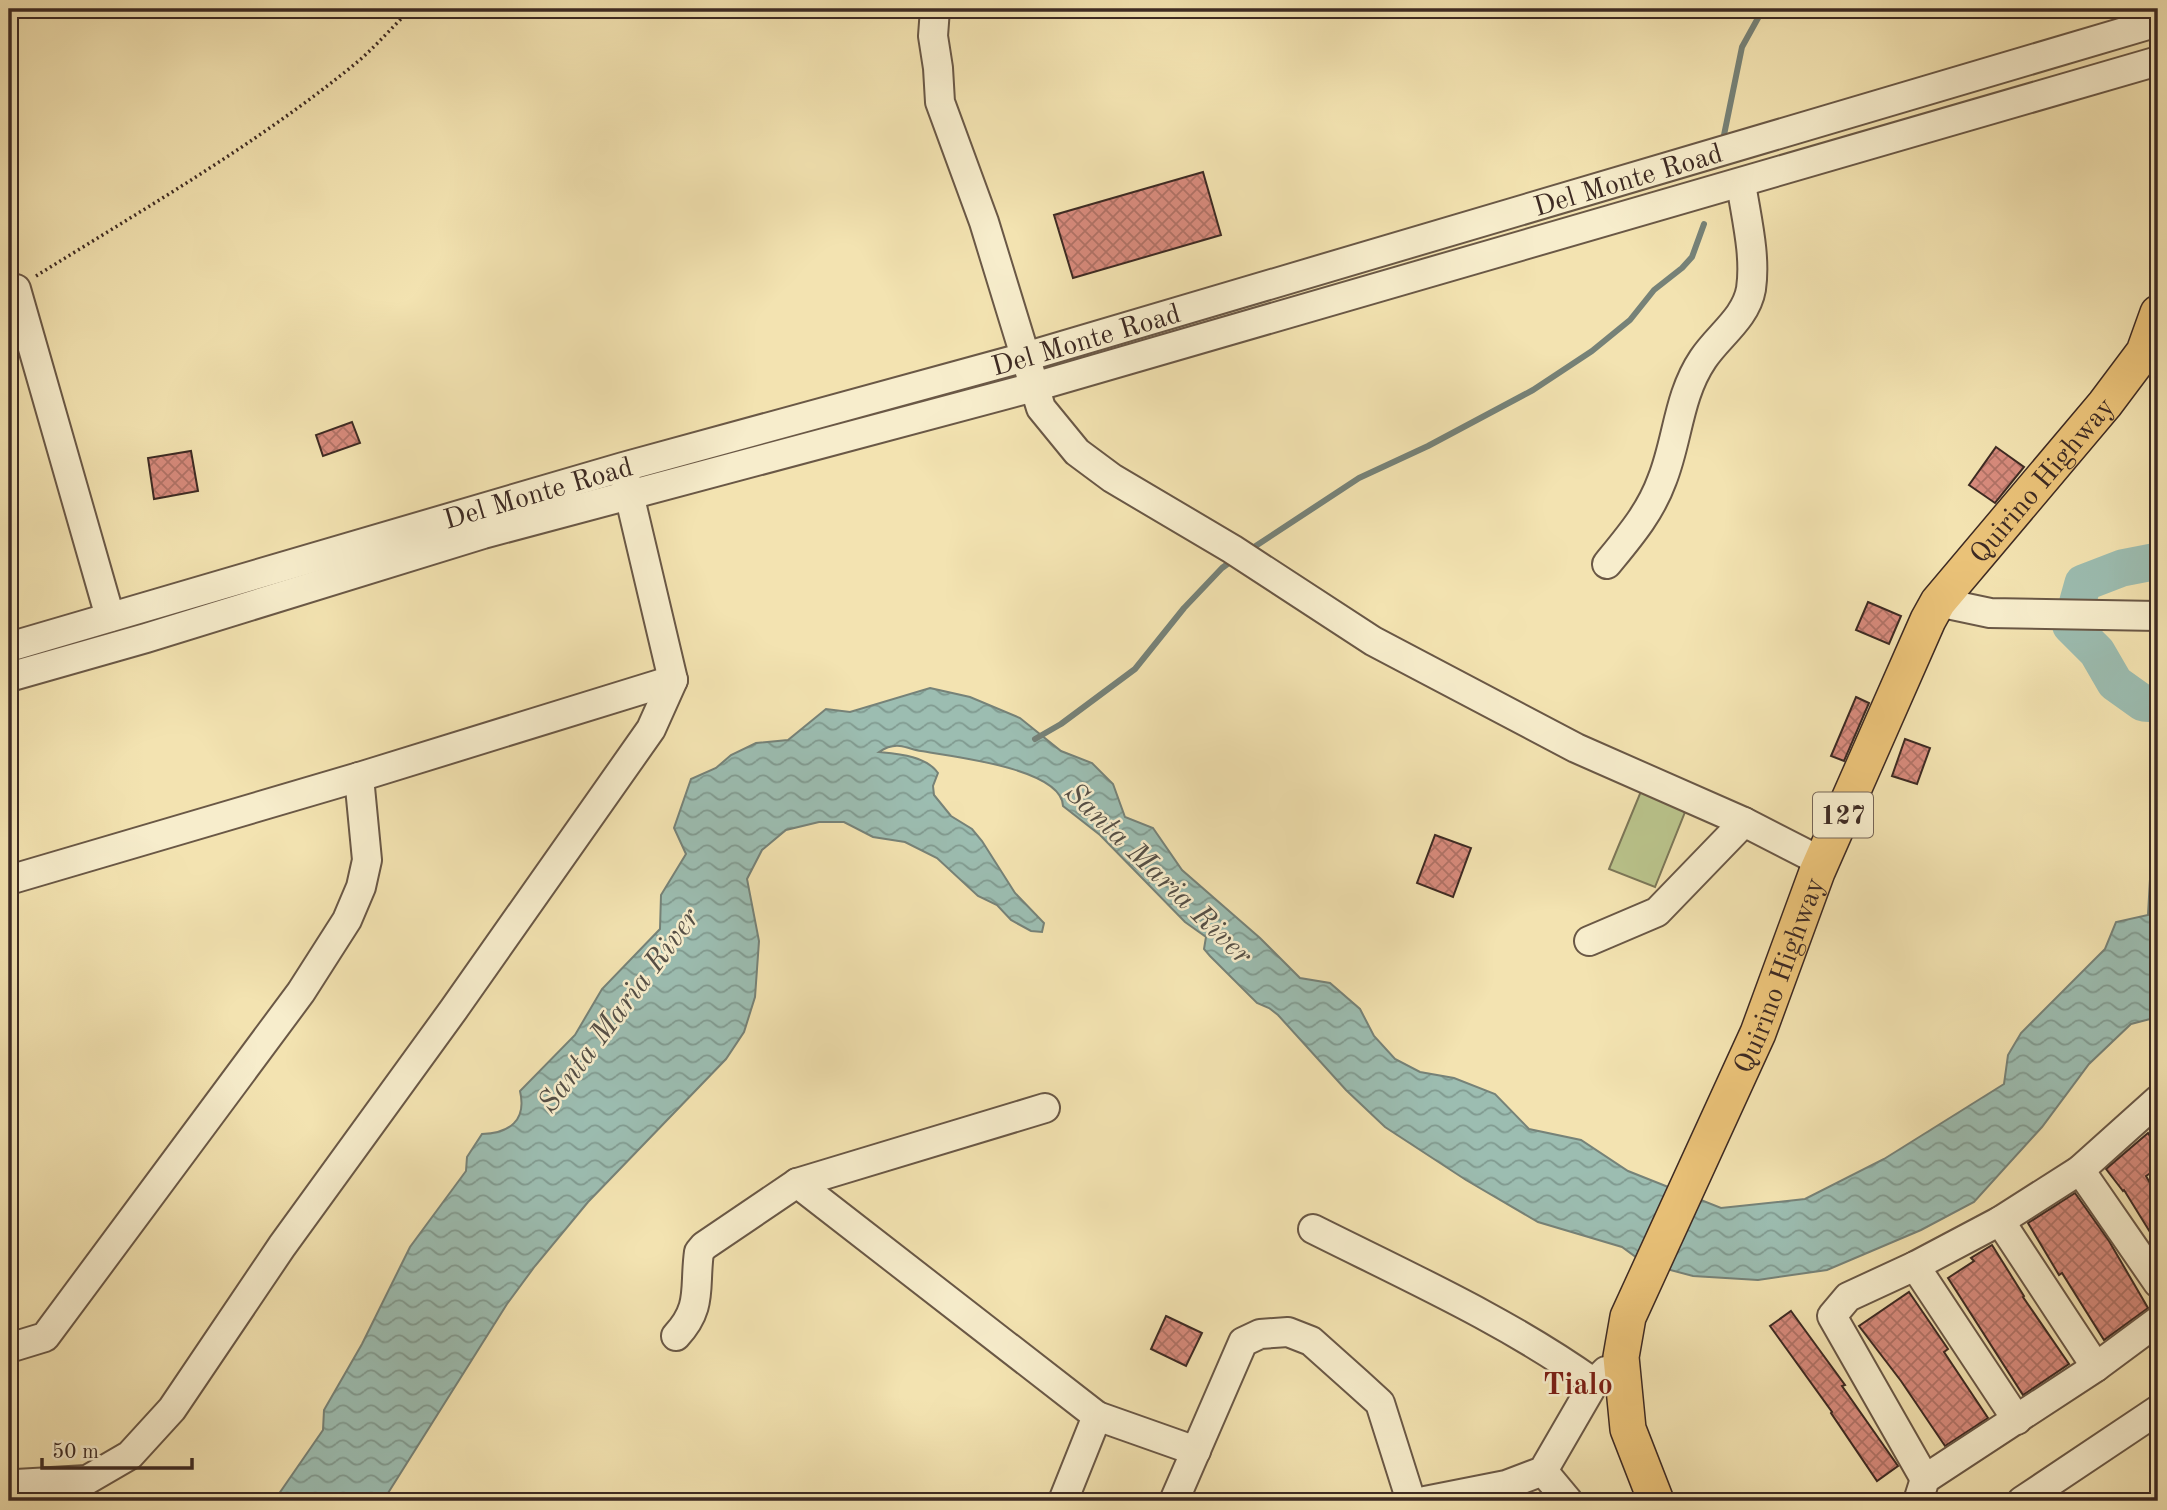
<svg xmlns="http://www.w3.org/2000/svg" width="2167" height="1510" font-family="'Old Standard TT',serif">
	<defs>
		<pattern id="water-waves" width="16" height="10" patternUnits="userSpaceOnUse" patternTransform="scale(1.75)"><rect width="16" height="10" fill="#9cbdb1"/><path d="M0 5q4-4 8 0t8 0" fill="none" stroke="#809a90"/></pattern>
		<pattern id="building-cross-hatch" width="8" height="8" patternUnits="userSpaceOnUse" patternTransform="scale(1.75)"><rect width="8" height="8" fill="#d88b7d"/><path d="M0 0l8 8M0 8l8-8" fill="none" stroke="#b07266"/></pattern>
	</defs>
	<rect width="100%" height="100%" fill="#f3e3b1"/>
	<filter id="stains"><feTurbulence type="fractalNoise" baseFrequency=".00286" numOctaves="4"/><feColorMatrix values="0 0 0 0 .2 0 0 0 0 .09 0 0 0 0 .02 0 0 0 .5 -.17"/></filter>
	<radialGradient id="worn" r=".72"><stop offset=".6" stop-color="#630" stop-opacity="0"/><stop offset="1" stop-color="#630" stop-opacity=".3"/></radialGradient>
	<!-- green -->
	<path fill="#bac48c" stroke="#7c7758" stroke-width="2" d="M1644,784L1689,802L1655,887L1609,869Z"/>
	<!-- water -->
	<path fill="url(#water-waves)" stroke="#768278" stroke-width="2" d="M930,688L970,697L1020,718L1061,751L1092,763L1113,784L1125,817L1153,828L1182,870L1260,938L1300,978L1330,983L1360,1009L1374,1036L1395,1059L1420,1072L1454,1078L1495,1094L1529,1129L1581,1140L1628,1171L1721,1208L1805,1199L1884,1159L2004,1084L2008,1055L2021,1033L2105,949L2116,922L2148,915L2150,879L2158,877V1017L2131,1024L2089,1064L2042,1127L1974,1202L1921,1230L1827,1270L1758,1280L1693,1276L1644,1263L1622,1247L1538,1222L1466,1180L1385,1127L1346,1090L1278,1015L1269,1008L1257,1003L1210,956L1204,949L1206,937L1185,922L1100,835L1063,806C1062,768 949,756 921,751C914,750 907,747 900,746C892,745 885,748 879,752C899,754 926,756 938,773L933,786L934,795L951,816L972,829L982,841L1015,893L1044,923L1042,932L1031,931L1011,920L997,905L978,896L937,858L905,842L873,837L844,822H819L786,830L762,850L747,879L759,941L755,997L744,1032L726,1059L588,1202L535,1266L507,1304L383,1501H274L323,1430L324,1410L362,1344L410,1247L466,1171L467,1157L482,1134C509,1133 527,1121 520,1091L575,1035L602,989L660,929L661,895L686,854L674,828L691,779L716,768L731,755L756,743L788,740L826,709L850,712Z"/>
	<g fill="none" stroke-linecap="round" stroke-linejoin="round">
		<!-- stream -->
		<path stroke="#768278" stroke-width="6" d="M1724,135L1742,47L1763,9
			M1248,551L1359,478L1428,446L1533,390L1592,351L1630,320L1654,290L1682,268L1692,257L1704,224
			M1035,739L1061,724L1135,669L1184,608L1222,568L1233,560"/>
		<!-- river -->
		<path stroke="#9cbdb1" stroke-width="37" d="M2158,561L2122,568L2083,583L2071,626L2097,652L2115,683L2143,703L2158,704"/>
	</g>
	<!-- building -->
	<path fill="url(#building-cross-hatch)" stroke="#3d2a23" stroke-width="2" d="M1203,172L1221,235L1073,278L1054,215Z
		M352,422L360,443L323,456L316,435Z
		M1996,447L2024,467L1995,503L1969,485Z
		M191,451L198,491L154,499L148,458Z
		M1868,602L1901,616L1889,644L1856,630Z
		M1856,697L1869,703L1844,761L1831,756Z
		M1905,739L1930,748L1917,784L1892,776Z
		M1435,835L1471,848L1453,897L1417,883Z
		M2148,1133L2158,1149V1168L2146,1176L2158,1197V1245L2124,1190L2123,1191L2106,1169Z
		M2075,1193L2109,1241L2148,1308L2104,1340L2062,1273L2059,1275L2028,1223Z
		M1992,1245L2024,1296L2023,1297L2069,1364L2023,1395L1948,1278L1974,1261L1971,1258Z
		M1909,1292L1948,1349L1944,1352L1988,1418L1945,1446L1901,1381L1859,1326Z
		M1791,1311L1845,1385L1842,1386L1898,1466L1877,1481L1831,1413L1832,1412L1770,1326Z
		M1166,1316L1202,1333L1186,1366L1151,1349Z"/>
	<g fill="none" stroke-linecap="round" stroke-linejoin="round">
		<defs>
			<g id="minor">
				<path d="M935,9L933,36L938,68L940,102L984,222L1041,408L1077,452L1112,478L1232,549L1373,641L1576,748L1744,822L1822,862"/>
				<path d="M9,292L16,289L110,617"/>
				<path d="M1607,564C1629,537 1650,513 1662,480C1678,440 1678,396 1703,359C1718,336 1746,318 1751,289C1756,255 1746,217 1741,183"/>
				<path d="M1938,602L1990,613L2158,616"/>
				<path id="s1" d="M9,647L623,467L1025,357L2158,22"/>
				<path d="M9,677L146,638L483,534L1034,387L2158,61"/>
				<path d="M9,880L359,777L673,680"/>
				<path d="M1589,941L1657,912L1744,822"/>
				<path d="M2080,1170L2158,1283"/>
				<path d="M797,1183L1097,1416"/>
				<path d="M2000,1221L2096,1367"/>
				<path d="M1313,1229C1409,1277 1507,1321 1594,1383"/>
				<path d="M1915,1266L2017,1420"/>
				<path d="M676,1336C703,1307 694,1288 699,1252L704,1246L797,1183L1045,1108"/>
				<path d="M9,1348L45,1337L301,992L347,920L361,887L367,860L359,777"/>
				<path d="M1543,1471L1568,1501"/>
				<path d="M1925,1479L1832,1316L1848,1297L1915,1266L2000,1221L2080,1170L2158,1100"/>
				<path d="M9,1482L16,1484L87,1480L130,1455L172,1409L282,1246L454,1009L651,729L673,680L625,477"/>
				<path d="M1063,1501L1097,1416L1196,1451"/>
				<path d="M1174,1501L1243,1342L1260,1334L1288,1332L1311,1341L1358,1383L1380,1403L1411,1501"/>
				<path d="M1425,1501L1506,1485L1543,1471L1594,1383L1606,1371"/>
				<path d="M1918,1501L1925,1479L2096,1367L2158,1321"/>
				<path d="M2022,1501L2158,1410"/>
			</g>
			<g id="major">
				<path id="s2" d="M1656,1501L1628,1429L1621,1357L1628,1317L1758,1033L1817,872L1928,620L1938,602L2105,404L2144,352L2158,313"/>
			</g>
		</defs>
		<!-- minor casing -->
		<use href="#minor" stroke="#6a5846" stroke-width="32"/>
		<!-- major casing -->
		<use href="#major" stroke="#3d2a23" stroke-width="38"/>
		<!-- path -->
		<path stroke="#3d2a23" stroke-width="3.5" stroke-dasharray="2 3.5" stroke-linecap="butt" d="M36,276C142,210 252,147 350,68C372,51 391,28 411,9"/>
		<!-- minor -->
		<use href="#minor" stroke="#f7edcc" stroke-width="28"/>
		<!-- major -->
		<use href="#major" stroke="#eac278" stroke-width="35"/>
	</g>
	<g text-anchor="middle" stroke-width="5" stroke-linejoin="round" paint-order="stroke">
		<!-- shield labels -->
		<rect fill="#f7edcc" stroke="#756456" stroke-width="2" x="1813" y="792.5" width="60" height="45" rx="5"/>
		<g font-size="26" font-weight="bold" fill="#3d2a23">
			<text x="1843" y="824">127</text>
		</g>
		<!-- street labels -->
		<g font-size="28" fill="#3d2a23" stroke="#f7edcc">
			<text dy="10" stroke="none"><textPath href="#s1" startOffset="1685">Del Monte Road</textPath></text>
			<text dy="10" stroke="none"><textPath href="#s1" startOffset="1120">Del Monte Road</textPath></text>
			<text dy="10" stroke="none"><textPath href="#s2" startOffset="1130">Quirino Highway</textPath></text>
			<text dy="10" stroke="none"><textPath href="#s1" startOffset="551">Del Monte Road</textPath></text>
			<text dy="10" stroke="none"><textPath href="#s2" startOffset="564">Quirino Highway</textPath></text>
		</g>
		<!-- water labels -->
		<g font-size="30" font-style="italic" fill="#554f46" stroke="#f7edcc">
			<text transform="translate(1159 873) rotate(44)" y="10">Santa Maria River</text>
			<text transform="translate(618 1010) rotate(-53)" y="10">Santa Maria River</text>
		</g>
		<!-- neighbourhood labels -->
		<g font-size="30" font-weight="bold" fill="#7a1f14" stroke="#f7edcc">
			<text x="1578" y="1394">Tialo</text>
		</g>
	</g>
	<!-- margin -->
	<rect width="2167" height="1510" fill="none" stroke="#f3e3b1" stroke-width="35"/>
	<rect x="10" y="10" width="2146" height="1489" fill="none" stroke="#3d2a23" stroke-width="3.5"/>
	<rect x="18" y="18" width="2132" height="1475" fill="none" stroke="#3d2a23" stroke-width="2"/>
	<!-- scale -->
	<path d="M42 1458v10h150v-10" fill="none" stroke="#3d2a23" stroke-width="3.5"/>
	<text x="52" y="1458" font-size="21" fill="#3d2a23" stroke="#f7edcc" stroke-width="5" paint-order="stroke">50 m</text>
	<rect width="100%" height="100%" filter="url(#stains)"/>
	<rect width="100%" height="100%" fill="url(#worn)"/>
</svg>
